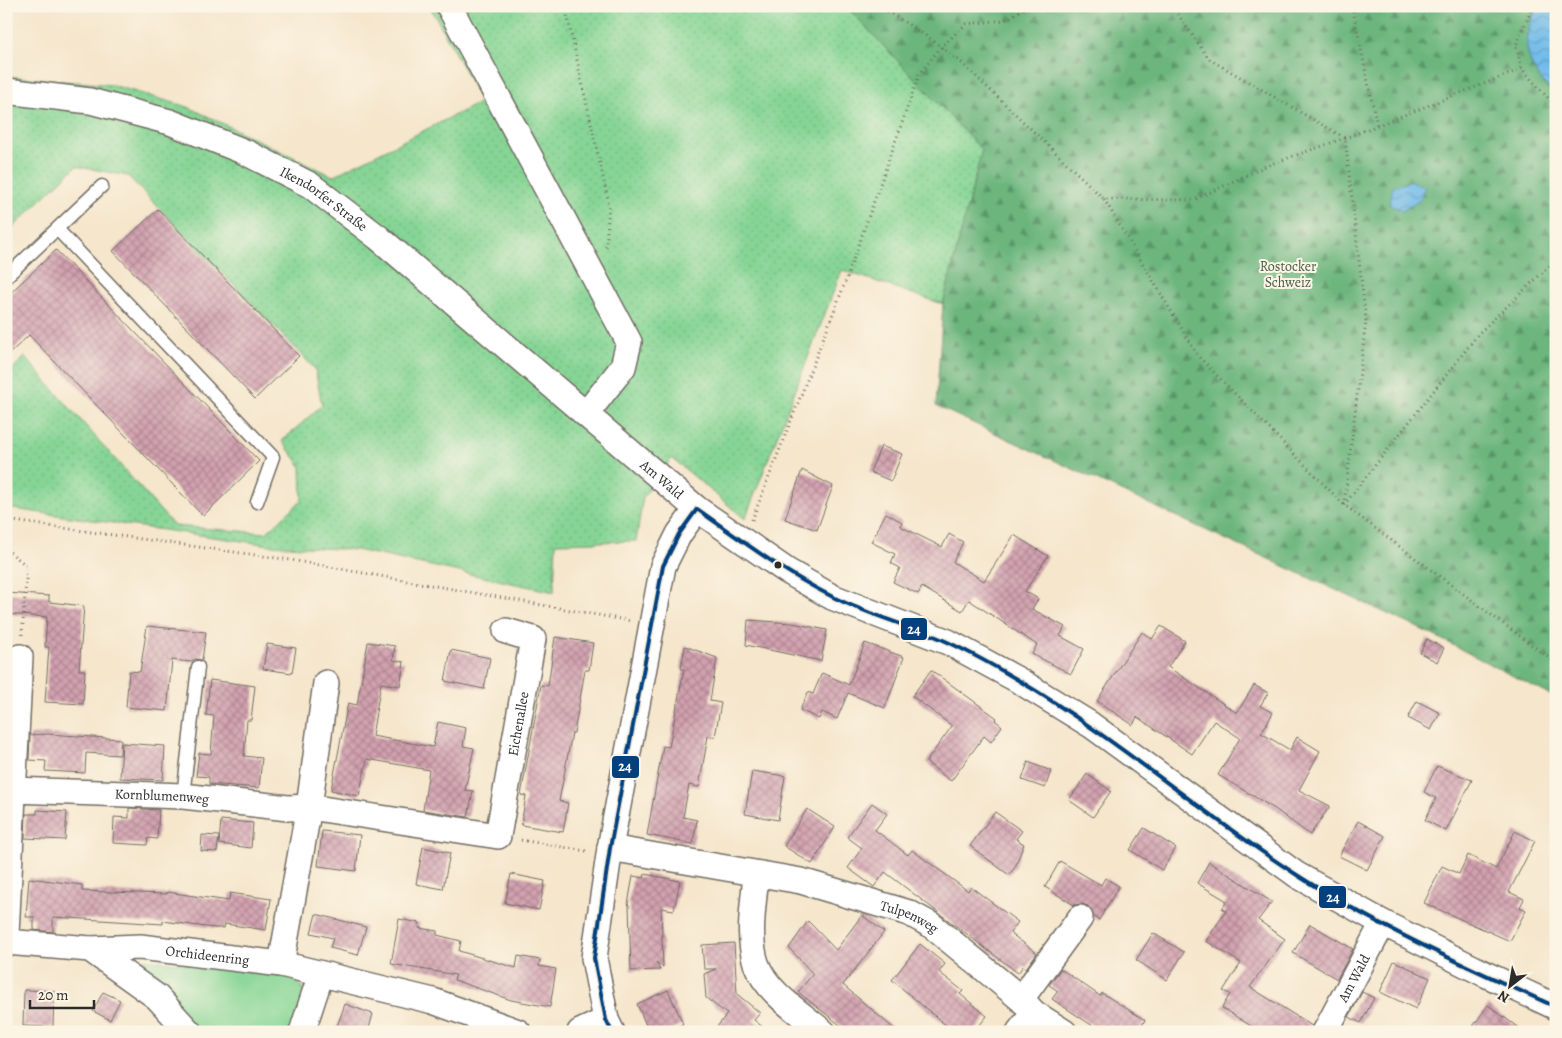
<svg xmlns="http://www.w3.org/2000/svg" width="1562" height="1038" font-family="Alegreya,serif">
	<defs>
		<pattern id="grass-dots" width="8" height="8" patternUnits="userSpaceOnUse" patternTransform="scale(1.25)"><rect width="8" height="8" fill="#86d595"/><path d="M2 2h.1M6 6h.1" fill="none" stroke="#74b781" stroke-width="1.8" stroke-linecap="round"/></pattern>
		<pattern id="forest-firs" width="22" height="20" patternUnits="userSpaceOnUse" patternTransform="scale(1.25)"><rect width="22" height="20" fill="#6cb67e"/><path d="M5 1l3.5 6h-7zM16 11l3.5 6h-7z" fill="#599467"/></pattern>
		<pattern id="water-waves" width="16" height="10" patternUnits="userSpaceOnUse" patternTransform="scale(1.25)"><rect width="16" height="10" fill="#70bbea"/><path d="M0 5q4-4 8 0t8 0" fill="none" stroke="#5c98be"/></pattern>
		<pattern id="building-cross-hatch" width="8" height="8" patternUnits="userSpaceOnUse" patternTransform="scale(1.25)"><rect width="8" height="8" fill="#d2a1b0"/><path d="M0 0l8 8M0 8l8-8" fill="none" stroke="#ab838f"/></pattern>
	</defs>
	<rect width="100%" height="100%" fill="#fcf5e5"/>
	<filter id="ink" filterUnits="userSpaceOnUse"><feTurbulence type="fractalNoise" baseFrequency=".02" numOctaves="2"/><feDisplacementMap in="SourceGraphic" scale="10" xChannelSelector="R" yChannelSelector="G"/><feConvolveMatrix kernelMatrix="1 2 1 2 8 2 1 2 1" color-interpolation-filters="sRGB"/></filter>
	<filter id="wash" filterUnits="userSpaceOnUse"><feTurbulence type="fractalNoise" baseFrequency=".0096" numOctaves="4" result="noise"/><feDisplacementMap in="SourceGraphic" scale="20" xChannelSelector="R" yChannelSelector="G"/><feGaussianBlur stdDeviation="1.12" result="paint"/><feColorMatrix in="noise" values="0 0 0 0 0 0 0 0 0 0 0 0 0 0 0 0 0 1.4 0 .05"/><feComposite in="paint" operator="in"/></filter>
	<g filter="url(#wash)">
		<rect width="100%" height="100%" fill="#f5e6cc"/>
		<!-- grass -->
		<path fill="url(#grass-dots)" stroke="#588060" d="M430,6H846L982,150L943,304L842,270L745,519L672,458L643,497L636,541L556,543L554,592L356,550L270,545L6,508V375L25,357L174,526L266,533L302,500L301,466L282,441L322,405L315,369L128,176L76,166L6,234V76L112,85L188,107L333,176L481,102Z"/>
		<!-- forest -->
		<path fill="url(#forest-firs)" stroke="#4c7054" d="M846,6H1537L1527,36L1546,87L1556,93V698L1427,632L936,406L943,304L982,150Z"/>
		<!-- park -->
		<path fill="#86d595" stroke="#588060" d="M135,958L293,976C313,994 300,1009 293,1032H199L132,964Z"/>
		<!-- water -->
		<path fill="url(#water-waves)" stroke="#4e738a" d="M1537,6H1556V93C1537,81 1525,59 1527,36C1528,27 1534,16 1537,6Z
			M1412,181L1425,187L1419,201L1402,211L1389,204L1393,186Z"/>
		<g id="blocks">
			<!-- building -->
			<path fill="url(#building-cross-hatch)" d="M158,209L299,356L255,399L113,251Z
				M56,250L259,461L203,516L29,335L6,357V297Z
				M881,446L902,454L891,481L870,472Z
				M802,470L833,486L817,530L785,519Z
				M886,513L902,522L900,526L942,547L949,534L963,542L953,562L984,581L1014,535L1048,556L1025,591L1038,599L1032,609L1065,627L1060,636L1084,649L1071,674L1032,654L1037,645L969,600L962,611L922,587L918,594L893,582L900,568L891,563L895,554L871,542Z
				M6,593L49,596V602L84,606L79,670H85L83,704L45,702L49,647H45L47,617L6,614Z
				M748,620L792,623L827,630L821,661L746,645Z
				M147,626L206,632L202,660L195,659L191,662L172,660L167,711L126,707L129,671L140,672Z
				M1161,626L1185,641L1168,667L1237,713L1254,685L1268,693L1260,706L1273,713L1261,733L1290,750L1297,737L1320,751L1299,790L1330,806L1310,835L1275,809L1218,775L1240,738L1214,721L1192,754L1137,717L1133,725L1097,701L1142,632L1152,639Z
				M555,637L593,643L589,670H585L574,733H572L559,801L568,803L563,832L521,825L526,796L521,795L541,685L548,686Z
				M1427,639L1444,648L1437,662L1420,653Z
				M368,642L395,646L393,660L404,662L400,686L381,683L372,736L433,747L438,722L466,728L463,746L474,748L465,790L473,791L468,817L423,810L429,770L367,759L359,796L331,790L348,703L357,705Z
				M865,643L904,657L885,708L848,693L837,719L822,712L819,719L800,710L808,692L813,694L822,673L849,685Z
				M267,644L296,648L292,673L263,669Z
				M685,646L717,658L710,701L721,703L715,737L708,736L699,787L689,785L683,817L697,820L693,844L647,835L663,746L669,747L684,669H681Z
				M451,650L490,658L484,689L445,681Z
				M931,670L997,718L995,720L1002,726L991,742L984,736L951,781L926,762L952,726L912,696Z
				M210,680L255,686L251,720H247L244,756L262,758L259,788L209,784V777L196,776L199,753L211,754L214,716L206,715Z
				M1417,701L1440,713L1431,730L1408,718Z
				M48,734L121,739L120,755L86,753L85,773L45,771L46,761L29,760L30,735Z
				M122,743L165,746L163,780L120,778Z
				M1028,762L1051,771L1045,788L1022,780Z
				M1437,766L1472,780L1446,831L1425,820L1436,798L1424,792Z
				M752,771L785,776L778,820L745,814Z
				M1087,774L1111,791L1093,817L1069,800Z
				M872,803L887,814L875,830L908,855L912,850L968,891L971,887L1018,922L1010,933L1037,953L1026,968L1023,966L1018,973L885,872L874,887L848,868L862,848L847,837Z
				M129,808L159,810L157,839L148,838L147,845L113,843L114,817L129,818Z
				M807,809L835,827L812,864L784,846Z
				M37,810L67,812L65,840L25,838L26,814H37Z
				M995,812L1022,831L1016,839L1024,844L1015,867L1009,875L970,846Z
				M221,820L253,823L251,848L219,844Z
				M1358,821L1385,836L1367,870L1339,856Z
				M1144,828L1176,848L1162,870L1130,850Z
				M322,831L360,835L356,871L318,866Z
				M1515,831L1535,841L1509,892L1524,899L1520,907L1526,910L1510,941L1424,903L1442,866L1459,874L1468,855L1496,869Z
				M202,835L219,836L217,852L201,851Z
				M423,847L450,853L443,889L416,884Z
				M1060,861L1101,885L1105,878L1119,886L1099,920L1094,917L1088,906L1081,904L1074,905L1045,887Z
				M1209,862L1272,902L1258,920L1285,939L1250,987L1312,1026L1311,1032H1261L1222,1008L1230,994L1223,991L1241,963L1206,941L1226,911L1222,909L1227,901L1197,883Z
				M511,874L545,881L539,910L505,903Z
				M645,874L680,881L674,910L661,908L663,967L656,962L660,970L631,971L629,905L628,904L633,876L644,878Z
				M29,878L82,885V891L167,894V892L229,901L230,893L271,899L266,930L225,924L224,928H214L163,921V924L53,917V932L34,930V917H26Z
				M316,914L366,927L358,955L330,948L333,938L311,933Z
				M862,915L884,932L843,985L898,1032H849L798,992L813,974L789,948L808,921L836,950Z
				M399,919L420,923L419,928L437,931V935L461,941L459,951L516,968L518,956L540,960L539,966L556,969L550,1007L511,1000L454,980L456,975L391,964Z
				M1310,924L1353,949L1337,979L1293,953Z
				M1153,933L1184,952L1167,980L1136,960Z
				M734,943L737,994L760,1013L754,1020L769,1032H713L727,1014L706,998L704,974L716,969H704L702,945Z
				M920,944L945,964L939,972L963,991L960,994L987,1016L974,1032H954L892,980Z
				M1394,961L1430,978L1416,1009L1380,992Z
				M1061,969L1100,996L1102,993L1145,1020L1138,1032H1102L1052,999L1058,991L1049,985Z
				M24,990L54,991L53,1027L23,1026Z
				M668,990L683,1024L666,1032H649L637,1004Z
				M103,992L120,1000L110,1020L93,1011Z
				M1362,992L1374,998L1361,1023L1349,1017Z
				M345,1004L373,1014L368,1032H335Z
				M1488,1005L1524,1032H1469Z"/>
		</g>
	</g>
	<g filter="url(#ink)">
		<use href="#blocks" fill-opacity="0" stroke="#726c63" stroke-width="1"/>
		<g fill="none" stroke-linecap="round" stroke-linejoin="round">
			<defs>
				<path id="service" d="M58,230L273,457L257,502
					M6,277L102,186
					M183,796L198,667"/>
				<g id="minor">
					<path d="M449,6L629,342L623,367L586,414"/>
					<path id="s1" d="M6,91L90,101L170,122L245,152L310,185L379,238L697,509L787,571L832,597L948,642L1018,680L1091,725L1297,875L1383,923L1485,974L1556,1007"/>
					<path id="s2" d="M13,790L183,796L288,808L309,807L498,836L533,639L506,631"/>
					<path id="s3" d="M610,848L801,881L909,913L931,925L1021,999L1034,1013L1064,1032"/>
					<path d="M756,874C754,902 747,936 756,963C766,992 800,1013 823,1032"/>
					<path d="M6,934L20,657"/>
					<path d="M6,942L90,949L157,997L189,1032"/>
					<path id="s4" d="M90,949L140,947L281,964L433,1001L518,1032"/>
					<path d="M281,964L309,807L326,683"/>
					<path d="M1021,999L1080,918"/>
					<path d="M302,1032L321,974"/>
					<path d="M580,1032L606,1020"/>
					<path d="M612,1032L606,1020L594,958L610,848L663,566L679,534L697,509"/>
					<path d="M1019,1032L1034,1013"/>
					<path id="s5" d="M1325,1032L1383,923"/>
				</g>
			</defs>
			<!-- service casing -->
			<use href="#service" stroke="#726c63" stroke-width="15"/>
			<!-- minor casing -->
			<use href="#minor" stroke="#726c63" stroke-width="28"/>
			<!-- path -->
			<path stroke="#726c63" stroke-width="3" stroke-dasharray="1 4" stroke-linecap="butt" d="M565,6L609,204L606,249
				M879,6L928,37L962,63L1104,199L1194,200L1268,165L1345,138L1522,69
				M1172,6L1209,59L1345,138L1366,321L1344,505
				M1352,6L1377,125
				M1533,6L1516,45L1522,69L1556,107
				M1104,199L1198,356L1344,505L1556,663
				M1344,505L1480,332L1556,260
				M6,520L291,560L631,621
				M752,520L845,283L919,75L940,48L966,24L1005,20L1029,6
				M6,549L27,566L22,636
				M521,840L586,851"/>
			<!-- service -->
			<use href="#service" stroke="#fff" stroke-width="12"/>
			<!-- minor -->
			<use href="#minor" stroke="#fff" stroke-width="25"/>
			<defs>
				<path id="bus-1" d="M697,509C741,540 783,572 831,596C864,613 900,623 934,636C963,648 991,664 1018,680C1116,738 1202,814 1297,875C1379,928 1468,967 1556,1007
					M612,1032L606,1020L594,958L610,848L663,566L679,534L697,509"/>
			</defs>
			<!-- bus-1 casing -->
			<use href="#bus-1" stroke="#fcf5e5" stroke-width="8"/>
			<!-- bus-1 -->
			<use href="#bus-1" stroke="#024080" stroke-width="4"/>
		</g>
	</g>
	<!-- markers -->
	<circle fill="#2b2b2b" stroke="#fcf5e5" stroke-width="2" cx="778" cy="565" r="4.5"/>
	<g text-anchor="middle" stroke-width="4" stroke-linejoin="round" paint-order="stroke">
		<!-- street labels -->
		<g font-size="14" fill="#2b2b2b" stroke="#fcf5e5">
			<text dy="5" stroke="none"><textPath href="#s1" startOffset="340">Ikendorfer Straße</textPath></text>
			<text dy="5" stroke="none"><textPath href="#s1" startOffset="780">Am Wald</textPath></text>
			<text dy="5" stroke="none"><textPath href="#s2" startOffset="602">Eichenallee</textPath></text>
			<text dy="5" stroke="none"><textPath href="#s2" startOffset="149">Kornblumenweg</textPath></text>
			<text dy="5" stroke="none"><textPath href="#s3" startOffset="308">Tulpenweg</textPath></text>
			<text dy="5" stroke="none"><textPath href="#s4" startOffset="118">Orchideenring</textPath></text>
			<text dy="5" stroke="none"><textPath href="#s5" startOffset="61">Am Wald</textPath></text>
		</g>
		<!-- park labels -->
		<g font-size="14" fill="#465e4b" stroke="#fcf5e5">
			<text x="1288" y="271">Rostocker<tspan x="1288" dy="16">Schweiz</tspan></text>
		</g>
	</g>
	<g stroke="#fcf5e5" stroke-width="2">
		<rect x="900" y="617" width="28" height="24" rx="5" fill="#024080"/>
		<rect x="611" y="755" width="29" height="24" rx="5" fill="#024080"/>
		<rect x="1318" y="885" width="29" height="24" rx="5" fill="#024080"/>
	</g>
	<g font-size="14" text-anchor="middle" font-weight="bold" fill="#fff">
		<text x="914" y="634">24</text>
		<text x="625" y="771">24</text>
		<text x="1333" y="902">24</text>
	</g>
	<!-- margin -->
	<rect width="1562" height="1038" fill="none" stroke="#fcf5e5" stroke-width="25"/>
	<!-- north arrow -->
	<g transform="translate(1510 986) rotate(211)" stroke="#fcf5e5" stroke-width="4" paint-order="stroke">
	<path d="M0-4L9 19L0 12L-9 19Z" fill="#2b2b2b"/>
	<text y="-8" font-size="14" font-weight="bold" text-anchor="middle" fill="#2b2b2b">N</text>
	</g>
	<!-- scale -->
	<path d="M30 1000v8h64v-8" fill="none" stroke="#2b2b2b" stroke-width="2.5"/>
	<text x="38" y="1000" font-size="15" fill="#2b2b2b" stroke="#fcf5e5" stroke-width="4" paint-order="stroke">20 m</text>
</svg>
